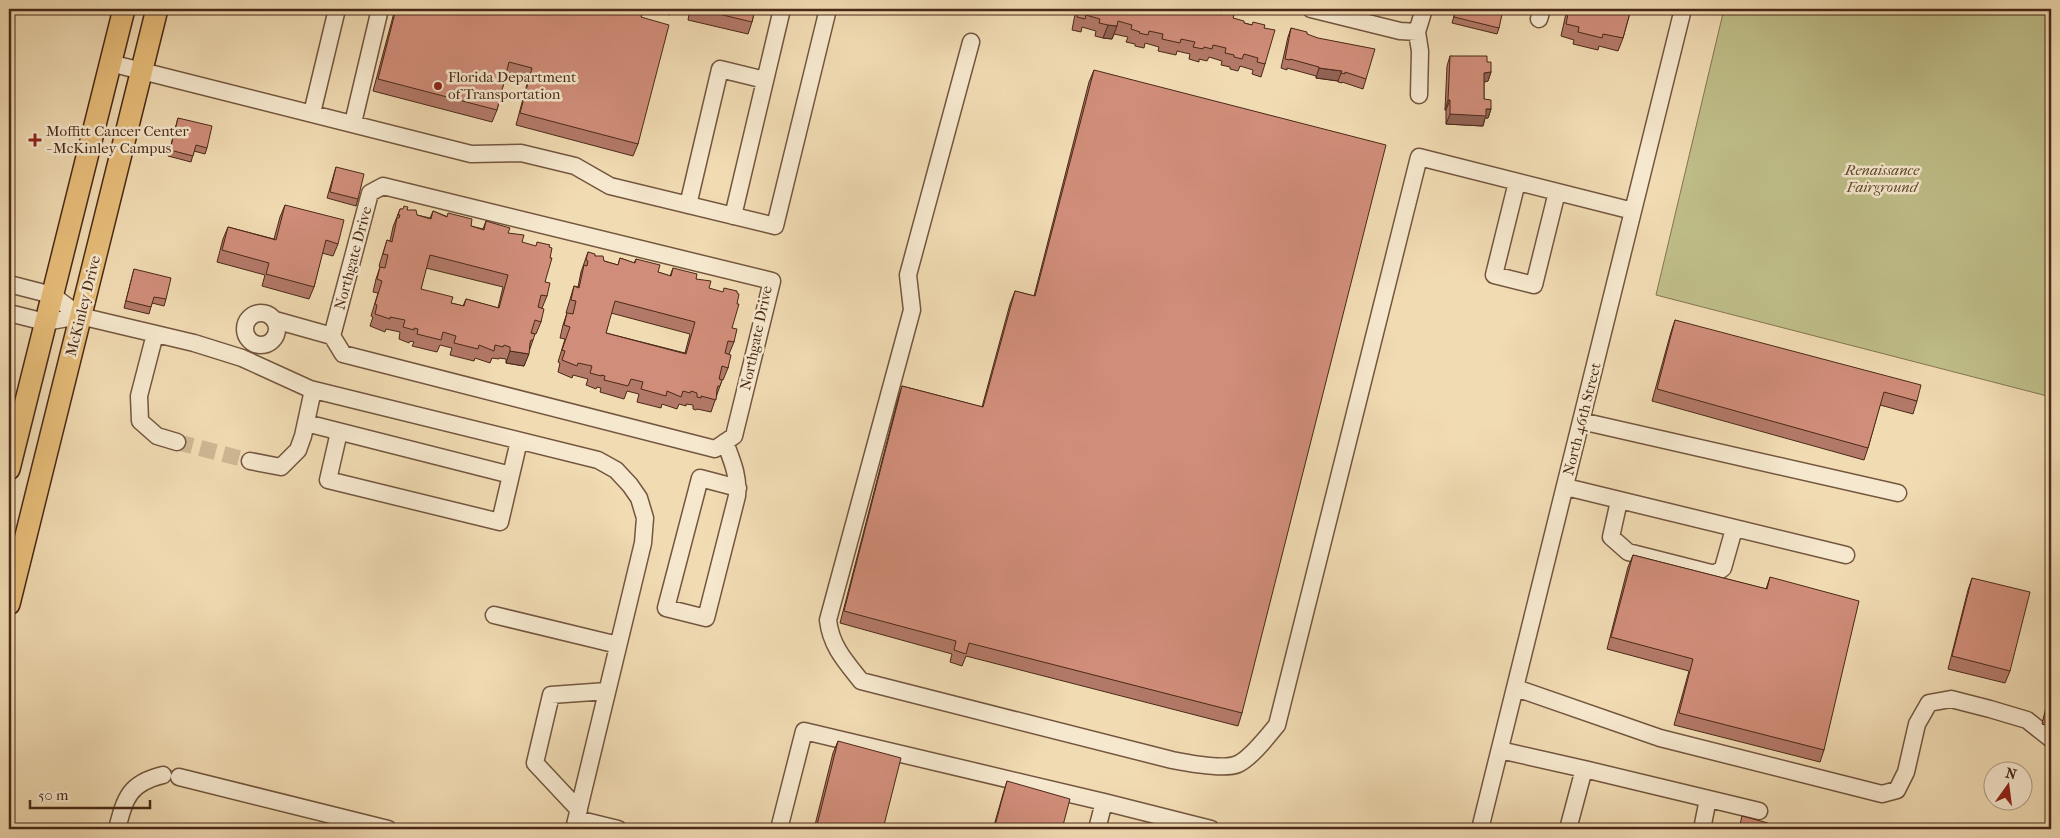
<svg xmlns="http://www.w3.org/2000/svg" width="2060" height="838" font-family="'IM FELL French Canon',serif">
	<rect width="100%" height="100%" fill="#f1dbb3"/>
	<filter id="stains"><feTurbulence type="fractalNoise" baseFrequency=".004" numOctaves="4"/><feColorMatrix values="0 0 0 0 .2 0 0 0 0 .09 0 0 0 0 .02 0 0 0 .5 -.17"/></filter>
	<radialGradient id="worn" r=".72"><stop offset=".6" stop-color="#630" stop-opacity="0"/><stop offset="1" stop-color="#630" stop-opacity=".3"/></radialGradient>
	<!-- green -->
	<path fill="#bfbe89" stroke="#847450" d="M1724,9H2051V397L1656,295Z"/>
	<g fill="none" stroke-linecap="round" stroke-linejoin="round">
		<!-- minor-tunnel -->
		<path stroke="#cfb794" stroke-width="16" stroke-dasharray="16 8" stroke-linecap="butt" d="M177,442L250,461"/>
		<defs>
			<path id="minor" d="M1311,9L1400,31L1417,32L1424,9
				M1539,19L1542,9
				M1417,32L1420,51L1419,95
				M971,42L908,275L912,310L828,620C831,646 845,661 861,681L1172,760C1187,763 1225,770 1238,764C1251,758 1268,736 1277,725L1419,157L1633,211
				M110,63L471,154L521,153L575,166L610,186L775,226L828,9
				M312,113L337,9
				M353,123L380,9
				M1517,182L1494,275L1534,285L1557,192
				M688,205L720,69L765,80
				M733,216L782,9
				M9,284L52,295L80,316L194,343L242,358L310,389L598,460L616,470L630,485L639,498L645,518L643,543L574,829
				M245 329a16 16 0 1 1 32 0a16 16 0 1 1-32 0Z
				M9,313L45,322L80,316
				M275,320L332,336L370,193L383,186L772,281L734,436L715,449L343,354L332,336
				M155,334L139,396L140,421L157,436L177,442
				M1581,421L1898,493
				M306,423L511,475L519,441
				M339,432L328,480L500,522L511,475
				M725,442C732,461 739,476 737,496L706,618L666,608L700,478L738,488
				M250,461L281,467L298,450L303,436L313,390
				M1566,487L1846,555
				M1619,501L1611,537L1628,552L1715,574L1723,568L1734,529
				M494,615L618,645
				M1516,688L1660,738L1882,794L1897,790L1906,772L1917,724L1929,703L1951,699L1990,709L2027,720L2051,739
				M1500,750L1584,769L1568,829
				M1584,769L1759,811
				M179,777L388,829
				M579,810L535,763L551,695L607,691
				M577,819L618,829
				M117,829C125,798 129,783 163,775
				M779,829L804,731L1104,802
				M1097,829L1104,802L1211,829
				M1480,829L1683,9
				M1702,829L1708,799"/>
			<path id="major" d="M9,469L124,9
				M9,604L157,9"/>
		</defs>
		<!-- minor casing -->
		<use href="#minor" stroke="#73563e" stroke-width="19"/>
		<!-- major casing -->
		<use href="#major" stroke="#492917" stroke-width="24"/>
		<!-- minor -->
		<use href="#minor" stroke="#f6e8ce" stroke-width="16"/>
		<!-- major -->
		<use href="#major" stroke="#e8be7a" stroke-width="21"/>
	</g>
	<!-- wall -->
	<path fill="#b37968" stroke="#492917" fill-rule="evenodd" d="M395,9H644L641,17L638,144L633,156L516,125L528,80L506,74L497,110L492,122L373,91Z
		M645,9H672L670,15Z
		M690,9H755L752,22L748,34L688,20Z
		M1045,9H1062L1061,13Z
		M1076,9H1189L1209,14L1233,18L1244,23L1264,28L1265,64L1261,77L1252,74L1253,70L1240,66L1238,71L1230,69V67L1221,65L1222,61L1209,57L1207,61L1199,59V62L1189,59L1190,54L1177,51L1176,55L1158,51L1159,47L1145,43L1144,48L1135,46V44L1126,42L1128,37L1114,34L1112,39L1103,38L1095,36L1096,31L1082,27L1081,32L1072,30Z
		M1456,9H1497L1499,28L1497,34L1452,23Z
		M1567,9H1631L1623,38L1618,51L1599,46L1598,50L1573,44L1574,40L1561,36Z
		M1291,28L1307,34L1366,79L1363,89L1342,82V83L1338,82V81L1316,78V76L1287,68V70L1281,68L1288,37Z
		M1450,56L1487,62L1491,72L1488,81L1484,82V99L1491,109L1488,118H1485L1483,126L1446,124V110H1445L1447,66Z
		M1094,70L1242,713L1238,726L966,656L962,666L950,662L952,654L840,623L898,399L902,386L982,407L1010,304L1015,291L1034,296L1089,82Z
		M178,118L207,148L205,154L194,151L191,162L168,156Z
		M336,167L358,199L356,206L327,198Z
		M285,205L338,244L333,256L322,253L314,287L309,299L262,286L265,275L217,262L223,239L228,227L274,239L280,217Z
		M400,209L407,210L417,215L430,218L433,211L471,226L483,229L486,221L508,233L522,242L545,282L547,296L542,308L541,322L536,334L531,333L533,340L524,366L506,363V359L499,358V359L492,358L490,363L475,358L474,361L450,355L452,348L440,345L437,352L412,346L414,342L410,341L409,343L399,339L400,332L386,329L385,332L370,326L373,317L371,316L378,293L373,292L376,279L380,267L379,266L387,240L390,241L393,227ZM426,268L503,287L498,308L466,299L463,306L451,303L421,289Z
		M588,252L604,261L618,265L620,258L634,263L636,259L658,272L670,276L673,268L696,279L709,288L732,328L734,342L729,354L728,368L723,380H722L711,412L697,409L696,410L693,409V405L686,404V406L679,404L677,409L662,404L661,408L637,402L639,394L627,391L624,399L600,392L601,388L597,387L596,389L586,385L588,379L573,375L572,378L558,372L560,363L558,362L565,339L560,338L563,325L567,313H566L574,286L578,287L581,272ZM611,313L690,334L685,353L606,333Z
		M134,269L166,299L164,306L152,303L149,314L124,308Z
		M1675,320L1917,401L1913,414L1880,405L1868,448L1864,460L1652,401L1671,332Z
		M1633,555L1766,589L1770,577L1824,750L1820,762L1674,725L1689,671L1607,649L1628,567Z
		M1972,578L2010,671L2005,683L1948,669L1968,590Z
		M2051,686V727L2042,724Z
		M838,741L883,829H814L833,753Z
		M1007,781L1062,829H993L1003,794Z"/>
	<!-- shaded-wall -->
	<path fill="#926355" stroke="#492917" d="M1108,25L1117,26L1112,39L1103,38Z
		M1319,68L1342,71L1338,81L1316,78Z
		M1491,72L1488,81L1481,83L1484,73Z
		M1448,100H1450L1446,110H1445Z
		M1486,109H1491L1488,118H1485L1483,126L1446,124L1450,114Z
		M510,351L529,354L524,366L506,363Z"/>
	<!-- building -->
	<path fill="#d08d79" stroke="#492917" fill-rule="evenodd" d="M396,9H644L641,17L669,25L638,144L520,113L532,68L509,62L497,110L378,79Z
		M698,9H755L752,22Z
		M1078,9H1201V12L1210,14V12L1222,15V12L1234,15L1233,18L1244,21V23L1252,25L1253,22L1265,25L1264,28L1275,30L1265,64L1257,62L1258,58L1244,54L1242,59L1234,57V55L1225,53L1226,48L1213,45L1212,49L1204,47L1203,49L1193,47L1195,42L1181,39L1180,43L1162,39L1163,34L1149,31L1148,35L1139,33L1140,32L1131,29L1132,25L1118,21L1117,26L1108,25L1099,23L1100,19L1086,15L1085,19L1077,17Z
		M1456,9H1497L1503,10L1499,28L1454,17Z
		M1569,9H1631L1623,38L1603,34L1602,38L1578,32L1579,27L1566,24Z
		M1291,28L1307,32V34L1318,38L1375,49L1366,79L1345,72V74L1341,73L1342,71L1319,68V67L1290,59V60L1285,59Z
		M1450,56H1487V62H1491V72L1484,73V99L1491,100V109H1486V116L1450,114V100H1448Z
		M1094,70L1386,145L1242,713L969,643L966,654L954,650L956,641L844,611L902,386L983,407L1015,291L1035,296Z
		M178,118L212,126L207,148L196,145L193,156L170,150Z
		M336,167L364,174L358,199L330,192Z
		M285,205L344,220L338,244L326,240L314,287L266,274L269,263L222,250L228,227L276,240Z
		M404,206L408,207L407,210H416L417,215L431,219L433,211L447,217L448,213L472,219L471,226L484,230L486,221L510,228L508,233L524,235L522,242L536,246L537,242L550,245L549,247L552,248L550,258H552L545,282L550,283L547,296L541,295L538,307L544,309L541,322L535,320L531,333L535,334L533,340H531L530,343L529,354L510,351V347L504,345L503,347L495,345L494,351L479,345L478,349L454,343L456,336L443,332L441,340L417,334L418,329L414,328V330L403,327L405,320L390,317V319L375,314L377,305L375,304L382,281L377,279L380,267L385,268L388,255L383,254L387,240L392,242L397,218H399L400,215H398L400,209H403ZM430,255L508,275L499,308L466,299L464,306L451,303L453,297L421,289Z
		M588,252L595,254V256H603L604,261L618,265L620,258L635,263L636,259L660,265L658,272L671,276L673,268L697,274L696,279L711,281L709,288L723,292L724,288L737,291V293L739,294L737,304H739L732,328L737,329L734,342L728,341L725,353L731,355L728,368L722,366L719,379L722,380L720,386H718L717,389L716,400L701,396V398L697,397V393L691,391L690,393L683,391L681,397L667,391L666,396L641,389L643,382L631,379L628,386L604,380L605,376L601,375V376L590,373L592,366L578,363L577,366L562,360L565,351L562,350L570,327L564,325L567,313L573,314L576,301L571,300L574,286L579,288L584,265L587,266L588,261L586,260ZM615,301L695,322L686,354L606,333Z
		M134,269L171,278L166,299L154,297L151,307L126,301Z
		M1675,320L1921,385L1917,401L1884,392L1868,448L1657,389Z
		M1633,555L1767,589L1770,577L1859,601L1824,750L1679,713L1693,659L1611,637Z
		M1972,578L2030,592L2010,671L1952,656Z
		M2051,692V713L2046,712Z
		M838,741L901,758L883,829H816Z
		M1007,781L1070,799L1062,829H994Z
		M1742,816L1768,823L1766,829H1739Z
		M1626,826L1642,829H1625Z"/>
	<!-- markers -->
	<g fill="#8f2418" stroke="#f6e8ce" stroke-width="2">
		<circle cx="438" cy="86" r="5"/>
		<path d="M32.5 132.5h5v5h5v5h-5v5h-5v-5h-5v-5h5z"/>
	</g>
	<g text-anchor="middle" stroke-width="5" stroke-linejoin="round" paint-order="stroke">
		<!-- poi labels -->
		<g font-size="15" fill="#492917" stroke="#f6e8ce" text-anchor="start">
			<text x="448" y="82">Florida Department<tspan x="448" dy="17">of Transportation</tspan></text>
			<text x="46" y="136">Moffitt Cancer Center<tspan x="46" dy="17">- McKinley Campus</tspan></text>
		</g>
		<!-- park labels -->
		<g font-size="15" font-style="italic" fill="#61472e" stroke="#f6e8ce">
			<text x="1882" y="175">Renaissance<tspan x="1882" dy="17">Fairground</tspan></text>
		</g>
		<!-- street labels -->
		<g font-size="15" fill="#492917" stroke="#f6e8ce">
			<text transform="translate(353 258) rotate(-75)" y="5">Northgate Drive</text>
			<text transform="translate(83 306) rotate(-76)" y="5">McKinley Drive</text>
			<text transform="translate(756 338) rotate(-78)" y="5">Northgate Drive</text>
			<text transform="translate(1582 419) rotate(-76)" y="5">North 46th Street</text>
		</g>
	</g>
	<!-- margin -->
	<rect width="2060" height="838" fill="none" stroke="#f1dbb3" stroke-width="30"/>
	<rect x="10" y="10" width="2040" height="818" fill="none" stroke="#492917" stroke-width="2.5"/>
	<rect x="15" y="15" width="2030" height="808" fill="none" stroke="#492917"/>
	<!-- north arrow -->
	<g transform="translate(2008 786) rotate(14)"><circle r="24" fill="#f6e8ce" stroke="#b19c85"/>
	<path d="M0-4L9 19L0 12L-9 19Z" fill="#8f2418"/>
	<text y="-8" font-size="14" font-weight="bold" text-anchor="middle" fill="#492917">N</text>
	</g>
	<!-- scale -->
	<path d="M30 800v8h120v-8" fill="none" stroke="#492917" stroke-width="2.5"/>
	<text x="38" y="800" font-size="15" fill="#492917" stroke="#f6e8ce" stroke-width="4" paint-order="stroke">50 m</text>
	<rect width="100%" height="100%" filter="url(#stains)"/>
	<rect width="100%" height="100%" fill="url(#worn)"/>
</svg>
